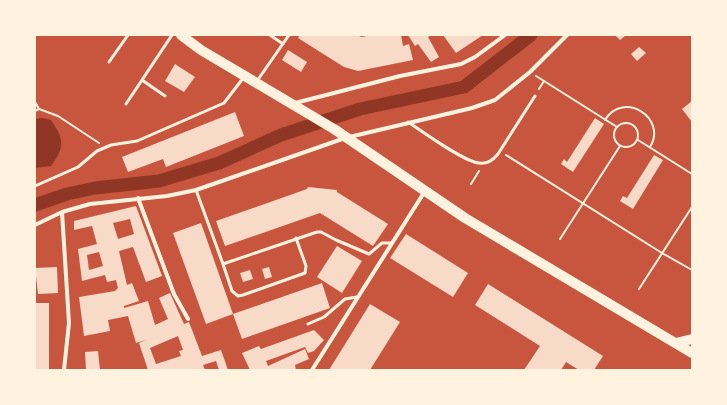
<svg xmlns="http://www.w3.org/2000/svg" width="727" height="405" font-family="Rubik,sans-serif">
	<rect width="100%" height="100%" fill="#c8553d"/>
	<!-- water -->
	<path fill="#8f3625" d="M42,118L51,120C64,139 65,147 51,166L35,168V119Z"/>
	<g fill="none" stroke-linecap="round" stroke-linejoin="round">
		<!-- canal -->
		<path stroke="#8f3625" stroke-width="13" d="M35,205L67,194L95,188L159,181L219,163L281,135L360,109L464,87L531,35"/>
	</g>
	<!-- building -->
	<path fill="#f7dbc8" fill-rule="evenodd" d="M300,35H358L361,37L373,35H401L403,46L409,44L413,60L358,71L344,67L298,38Z
		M408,35H431L428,37L439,57L431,62L418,44L415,46Z
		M443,35H483L456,53Z
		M615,35H626L620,40Z
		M639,47L646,53L637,61L631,54Z
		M288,50L307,62L301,72L282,60Z
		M175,64L195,77L184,92L165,81Z
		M692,101V122L682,109Z
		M235,112L244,136L166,167L163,159L128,172L122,157Z
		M595,118L604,124L573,172L561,164L564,159L567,162Z
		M654,155L663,160L633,209L620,201L623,196L627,198Z
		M308,187L337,190V192L388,224L373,246L320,213L225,246L216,221L307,189Z
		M136,206L162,276L146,282L133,247L119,251L127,285L132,283L139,301L124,306V308L148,301L155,325L168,319L159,298L170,293L184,324L189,322L202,356L221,350L228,370H219L216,361L203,365L205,370H148L139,343L146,340L136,343L128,316L108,320L110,331L84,336L79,297L115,291L118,288L116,280L107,282L105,275L82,281L78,249L97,244L92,226L74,230V221ZM130,219L134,234L118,239L113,223ZM99,252L103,266L89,270L87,255ZM178,336L183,350L179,351L181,356L156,364L150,348Z
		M201,223L233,314L322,283L330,308L242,339L233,314L206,324L173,233Z
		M406,234L468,273L453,297L390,258Z
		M337,246L362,261L342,293L317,277Z
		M57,267L58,293L38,294L35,268Z
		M269,267L272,277L265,279L262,269Z
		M250,270L253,279L243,282L240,273Z
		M488,284L603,356L594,370H579L566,362L561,370H524L540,346L475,305Z
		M35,303H49V370H35Z
		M370,304L400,322L370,370H329Z
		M314,330L324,340L314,351L308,353L305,347L266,361L268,366L305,349L309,359L295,365L296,370H250L242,353L259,346L261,349Z
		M98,351L100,370H86L85,352Z"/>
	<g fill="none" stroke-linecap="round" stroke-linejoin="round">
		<!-- path -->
		<path stroke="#fff3e0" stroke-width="2" d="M536,76L544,81
			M539,89L544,81L617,127
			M35,102L39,109L58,116L99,143
			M35,111L39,109
			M605,120C623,90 668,118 650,147
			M614 135a12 12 0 1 1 24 0a12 12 0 1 1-24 0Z
			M638,140L692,174
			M506,155L662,253L692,270
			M471,184L479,171
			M560,239L620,146
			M639,289L692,207"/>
		<!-- service -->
		<path stroke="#fff3e0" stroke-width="3" d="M270,35L283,44
			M109,62L128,35
			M142,80L165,96
			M257,81L289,35
			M126,104L172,35
			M408,122C423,132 464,162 479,163C488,164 493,160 498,154L535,96
			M35,186L78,167L97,151L111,145L137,141L224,103L244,77
			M196,190L223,264L317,232H321L336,240L369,254L382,243H391
			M223,264L232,291L238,296L243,295L305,273L306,266L296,238
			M308,324L324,317L345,299L357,297"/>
		<!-- minor -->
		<path stroke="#fff3e0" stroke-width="4" d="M295,103L400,76L461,64L475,57L505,35
			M138,198L174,294L188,319
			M62,212L69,323L64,370
			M35,225L62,212L90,204L167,196L196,190L345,138L472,108L495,100L530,72L567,35
			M312,370L425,191"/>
		<!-- primary -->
		<path stroke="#fff3e0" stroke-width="10" d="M181,35L201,50L334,129L465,218L692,353
			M676,343L692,339"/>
	</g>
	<!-- border -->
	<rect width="727" height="405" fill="none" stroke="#fff3e0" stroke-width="72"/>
</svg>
